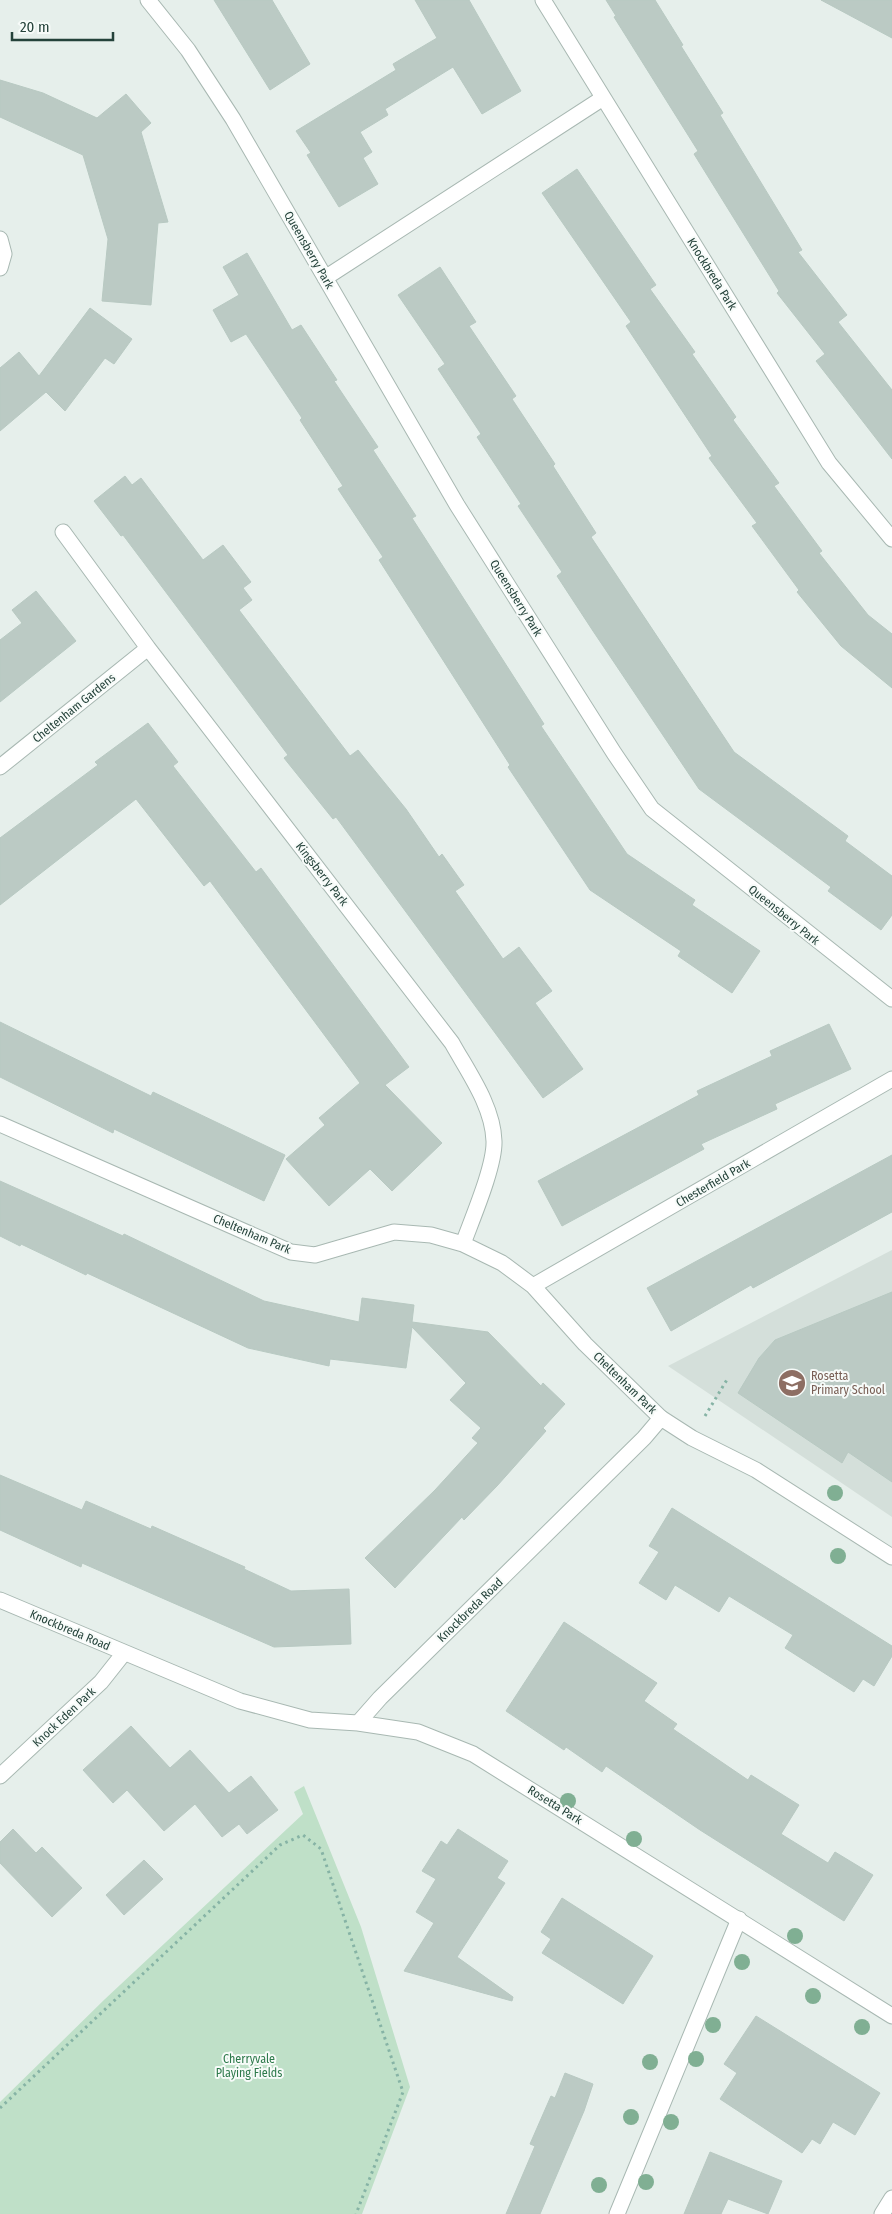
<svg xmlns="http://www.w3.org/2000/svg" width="892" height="2214" font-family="'Fira Sans Condensed',sans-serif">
	<rect width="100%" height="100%" fill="#e6efeb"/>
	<!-- built -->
	<path fill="#d4dfda" d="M892,1250V1517L668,1366Z"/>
	<!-- green -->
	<path fill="#bfe0c8" d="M304,1786L361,1927L410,2087L362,2214H0V2102L105,1999L303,1814L294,1792Z"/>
	<!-- building -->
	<path fill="#bbcac4" stroke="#b8c9c2" d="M214,0H272L310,64L270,90Z
		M415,0H469L521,91L482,114L453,67L385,109L388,115L360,132L372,152L363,158L378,184L339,207L307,155L311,153L296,131L396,70L393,64L437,38Z
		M606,0H655L683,45L681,46L723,113L720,115L802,250L798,252L847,315L838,322L892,390V459L816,361L825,354L777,293L779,291L694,154L698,151L614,17L616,16Z
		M821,0H892V38Z
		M0,80L43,93L97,118L126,94L151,123L141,132L168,222L158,223L151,305L102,301L108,239L83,155L0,117Z
		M577,169L656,285L650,289L695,352L692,354L736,417L733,420L779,483L774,486L822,551L819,553L868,615L892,634V688L841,646L797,592L799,590L752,526L757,523L709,458L712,456L626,326L631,322L542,193Z
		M247,253L292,330L301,325L337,380L334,381L378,447L373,450L416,516L412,518L544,724L541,726L627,854L695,900L692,905L760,951L732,993L678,956L681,951L590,890L508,767L510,765L379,560L383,557L338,489L343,486L300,420L302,418L246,334L231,342L213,310L239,295L223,267Z
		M440,267L476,322L469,326L516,396L512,399L555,464L553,466L596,533L591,537L734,752L848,836L845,841L892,876V915L881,930L828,891L831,887L699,789L593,631L557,576L562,572L518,506L521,504L477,437L481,434L438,369L445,364L398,295Z
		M90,308L132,339L114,364L105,358L65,411L46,392L0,431V368L19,352L39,376Z
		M125,476L132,485L141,478L203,560L223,545L251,582L243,588L252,600L239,610L350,756L358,750L406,809L439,857L442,854L464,885L455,891L503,959L519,947L552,991L535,1003L583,1069L543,1098L336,817L333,819L284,758L288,755L123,535L121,536L94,501Z
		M36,591L76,641L0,702V640L22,623L12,610Z
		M148,723L178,762L173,766L256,872L261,868L409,1067L385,1085L442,1143L392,1191L370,1169L329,1206L286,1159L325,1125L319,1118L360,1083L210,881L204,886L136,799L0,905V838L98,765L95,762Z
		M0,1022L151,1096L153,1092L285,1155L264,1201L114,1129L113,1133L0,1077Z
		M829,1024L851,1069L775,1104L777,1109L701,1144L704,1149L562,1226L538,1181L699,1095L697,1091L772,1056L770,1051Z
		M892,1155V1212L753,1288L751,1285L671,1331L647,1288Z
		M0,1181L123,1236L124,1234L264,1301L359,1322L362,1298L414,1305L412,1322L488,1332L541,1386L543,1383L565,1404L543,1428L546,1431L497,1486L464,1520L462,1517L395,1588L365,1558L435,1490L478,1443L472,1438L481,1428L450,1400L466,1383L412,1327L406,1368L330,1359L329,1366L248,1348L87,1273L86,1275L21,1244L20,1246L0,1236Z
		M892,1292V1482L848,1452L842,1463L738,1393L759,1358L775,1340Z
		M0,1475L82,1510L86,1501L151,1529L152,1526L245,1567L244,1569L291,1591L349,1589L351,1644L274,1647L82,1563L81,1567L0,1530Z
		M672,1508L892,1646V1656L874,1686L863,1679L854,1692L785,1648L793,1635L729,1596L719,1612L675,1585L666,1600L639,1583L659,1552L649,1546Z
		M564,1622L657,1683L644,1701L677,1724L673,1729L748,1780L751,1775L799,1805L781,1834L828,1863L835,1852L873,1875L844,1921L700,1830L606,1766L602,1772L566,1747L564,1750L506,1711Z
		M131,1726L170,1768L190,1750L229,1793L251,1776L278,1810L247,1834L239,1824L222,1837L195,1804L164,1831L127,1790L113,1803L83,1770Z
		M13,1829L36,1853L42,1847L82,1888L52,1917L0,1863V1842Z
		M458,1829L508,1861L497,1878L505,1883L457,1957L513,1997L512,2001L404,1971L434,1923L416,1912L436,1879L422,1871L441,1841L447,1845Z
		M144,1860L163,1879L124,1915L106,1895Z
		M562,1898L653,1956L623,2004L542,1953L551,1939L541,1932Z
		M756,2016L880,2093L855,2135L833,2122L820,2144L812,2139L802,2153L720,2099L737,2073L724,2064Z
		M565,2073L593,2084L584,2111L540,2214H506L535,2146L530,2144L551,2096L555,2098Z
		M710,2152L782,2181L768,2214L728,2199L721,2214H684Z"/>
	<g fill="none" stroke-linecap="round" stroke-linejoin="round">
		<defs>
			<path id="minor" d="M148,0L188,50L233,119L457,505L614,753L652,809L892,999
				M543,0L829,463L892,539
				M0,239L4,254L0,268
				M325,278L603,98
				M63,532L148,648L452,1043C468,1072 493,1106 494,1141C495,1166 472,1219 463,1244
				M0,767L148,648
				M0,1124L291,1252L315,1255L394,1232L431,1235L463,1244L502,1263L533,1286L585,1344L661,1418
				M533,1286L892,1079
				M0,1776L101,1682L124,1653
				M617,2214L739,1919
				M882,2214L892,2198"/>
			<path id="tertiary" d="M0,1600L240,1701L310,1720L358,1723L418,1732L473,1754L892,2016
				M358,1723L380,1698L644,1438L661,1418L692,1438L756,1470L892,1557"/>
		</defs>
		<!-- minor casing -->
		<use href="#minor" stroke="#a8b8b2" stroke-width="17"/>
		<!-- tertiary casing -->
		<use href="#tertiary" stroke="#a8b8b2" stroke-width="17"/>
		<!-- path -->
		<path stroke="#86b3a5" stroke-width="3" stroke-dasharray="2.5 4" stroke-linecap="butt" d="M705,1416L728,1378
			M0,2108L280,1845L303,1835L321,1849L403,2092L356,2214"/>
		<!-- minor -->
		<use href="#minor" stroke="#fff" stroke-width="15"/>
		<!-- tertiary -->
		<use href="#tertiary" stroke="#fff" stroke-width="15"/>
	</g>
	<!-- trees -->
	<g fill="#80af93">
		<circle cx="835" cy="1493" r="8"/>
		<circle cx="838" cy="1556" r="8"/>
		<circle cx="568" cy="1801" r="8"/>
		<circle cx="634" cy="1839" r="8"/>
		<circle cx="795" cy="1936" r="8"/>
		<circle cx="742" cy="1962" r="8"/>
		<circle cx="813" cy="1996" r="8"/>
		<circle cx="713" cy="2025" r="8"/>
		<circle cx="862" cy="2027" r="8"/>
		<circle cx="696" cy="2059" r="8"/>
		<circle cx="650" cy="2062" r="8"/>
		<circle cx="631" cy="2117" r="8"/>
		<circle cx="671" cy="2122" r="8"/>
		<circle cx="646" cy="2182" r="8"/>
		<circle cx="599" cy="2185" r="8"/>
	</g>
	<!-- icons -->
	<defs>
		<symbol id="school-disc" viewBox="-11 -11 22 22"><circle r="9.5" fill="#8d6e63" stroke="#f7fbf9"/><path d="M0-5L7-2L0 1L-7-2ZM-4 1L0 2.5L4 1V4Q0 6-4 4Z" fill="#fff"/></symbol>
	</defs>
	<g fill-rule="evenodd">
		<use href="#school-disc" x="776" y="1367" width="32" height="32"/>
	</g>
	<g text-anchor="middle" stroke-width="4" stroke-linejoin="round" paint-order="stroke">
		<!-- street labels -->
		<g font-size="12" fill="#24423a" stroke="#f7fbf9">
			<text transform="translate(309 250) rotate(60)" y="4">Queensberry Park</text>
			<text transform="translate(712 274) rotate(58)" y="4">Knockbreda Park</text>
			<text transform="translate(516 598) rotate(58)" y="4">Queensberry Park</text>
			<text transform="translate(74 708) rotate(-39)" y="4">Cheltenham Gardens</text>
			<text transform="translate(322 874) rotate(52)" y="4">Kingsberry Park</text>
			<text transform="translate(784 915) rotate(39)" y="4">Queensberry Park</text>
			<text transform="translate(713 1183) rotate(-30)" y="4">Chesterfield Park</text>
			<text transform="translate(252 1234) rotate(23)" y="4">Cheltenham Park</text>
			<text transform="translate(625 1383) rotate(44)" y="4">Cheltenham Park</text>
			<text transform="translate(470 1610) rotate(-44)" y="4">Knockbreda Road</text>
			<text transform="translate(70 1630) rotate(23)" y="4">Knockbreda Road</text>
			<text transform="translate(64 1717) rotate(-43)" y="4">Knock Eden Park</text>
			<text transform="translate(555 1805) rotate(32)" y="4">Rosetta Park</text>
		</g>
		<!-- education labels -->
		<g font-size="12" fill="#785e54" stroke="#f7fbf9" text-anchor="start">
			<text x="811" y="1380">Rosetta<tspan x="811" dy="14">Primary School</tspan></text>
		</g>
		<!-- park labels -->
		<g font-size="12" fill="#2d7a4b" stroke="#f7fbf9">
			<text x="249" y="2063">Cherryvale<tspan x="249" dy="14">Playing Fields</tspan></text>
		</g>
	</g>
	<!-- scale -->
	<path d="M12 32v8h101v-8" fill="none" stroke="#24423a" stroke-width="2.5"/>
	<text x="20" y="32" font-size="15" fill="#24423a" stroke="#f7fbf9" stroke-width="4" paint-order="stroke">20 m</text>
</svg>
